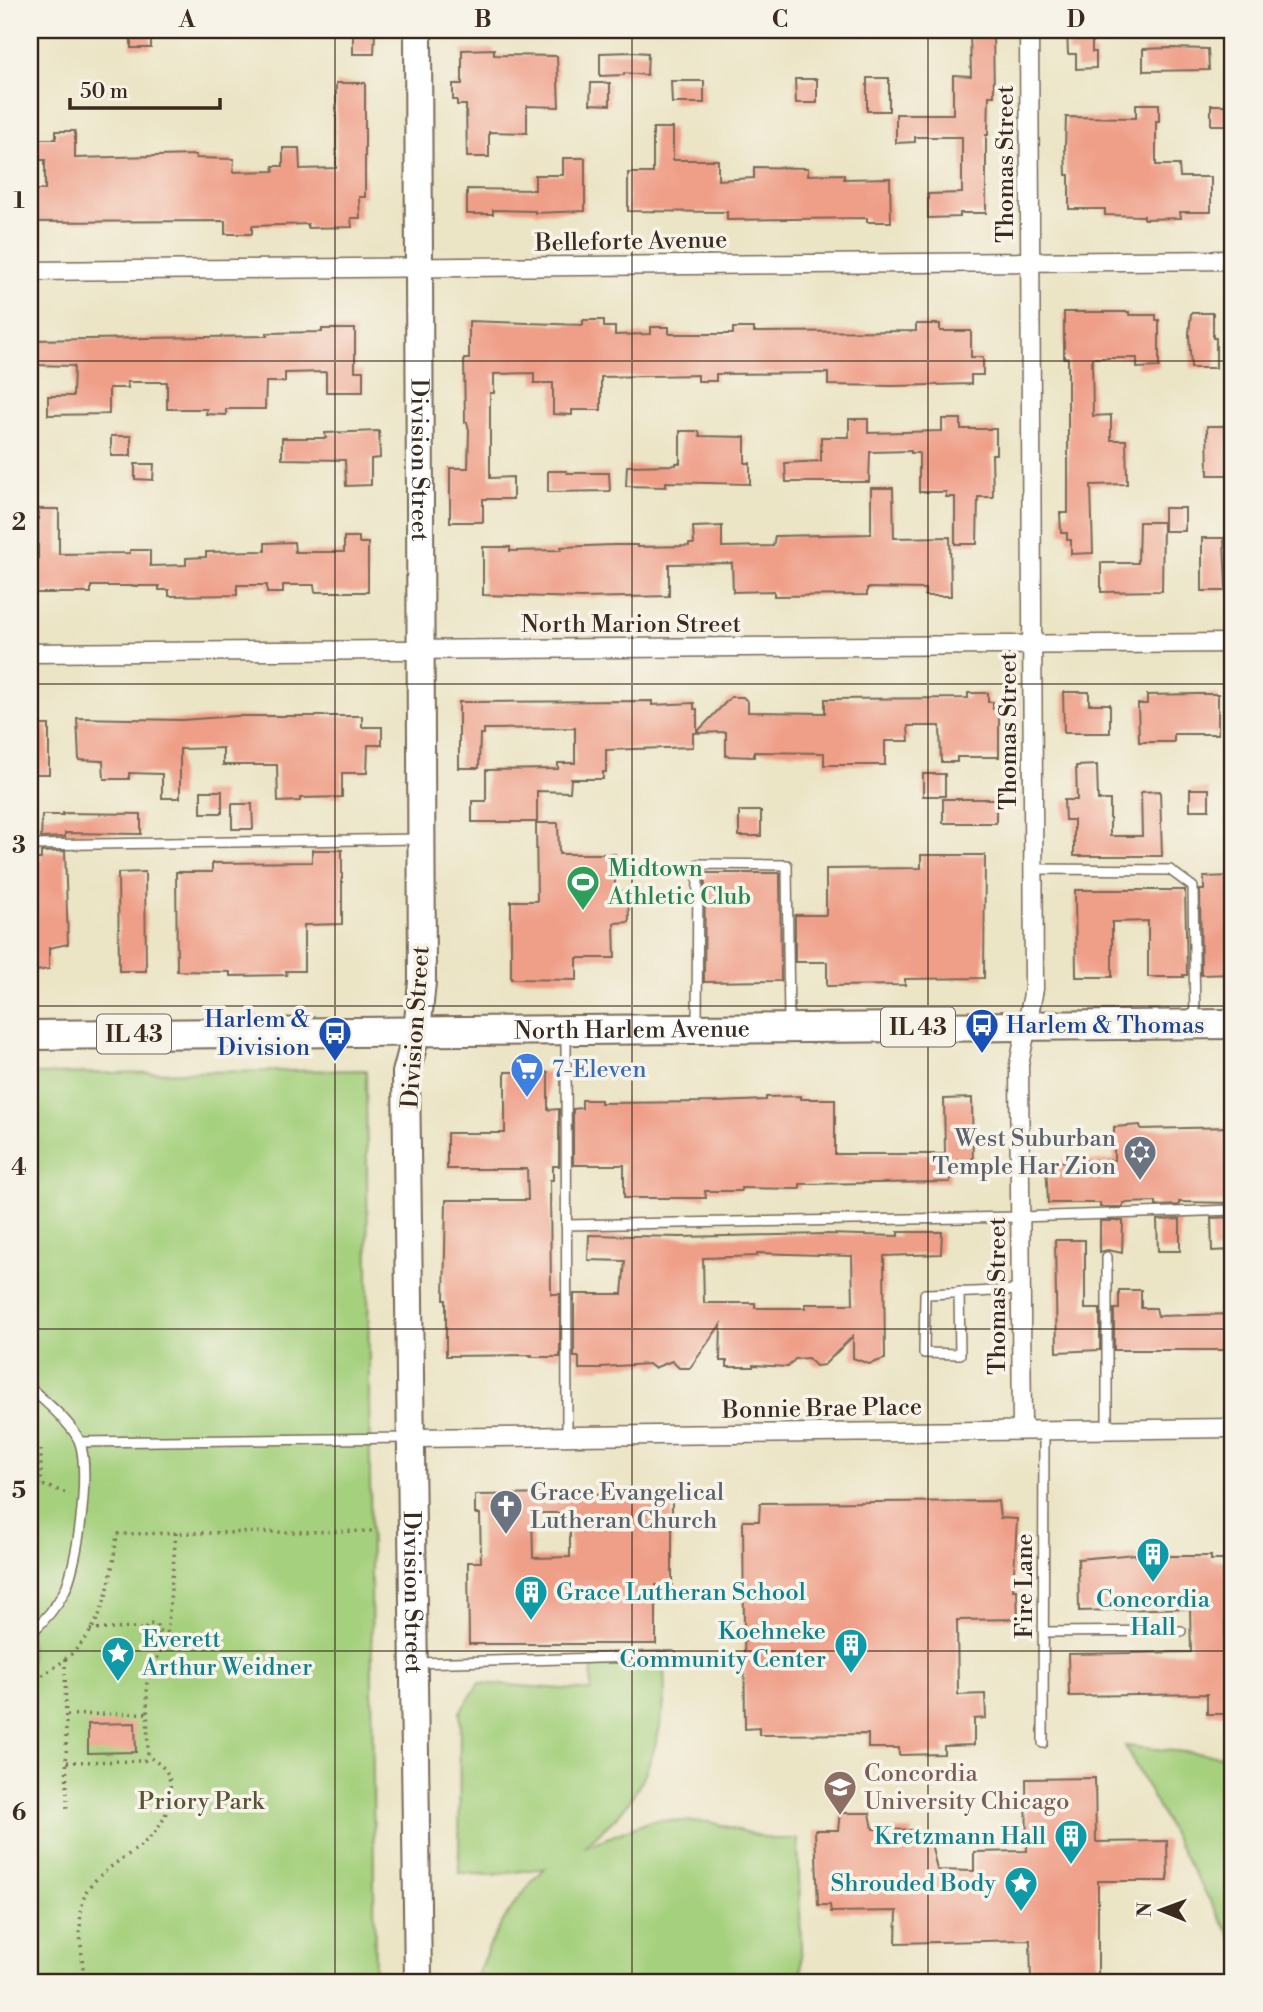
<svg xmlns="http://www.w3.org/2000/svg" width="1263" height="2012" font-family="'Libre Bodoni',serif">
	<rect width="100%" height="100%" fill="#f7f3e8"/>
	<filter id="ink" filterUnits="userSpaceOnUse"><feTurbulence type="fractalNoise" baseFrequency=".0143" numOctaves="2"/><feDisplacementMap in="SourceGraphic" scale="14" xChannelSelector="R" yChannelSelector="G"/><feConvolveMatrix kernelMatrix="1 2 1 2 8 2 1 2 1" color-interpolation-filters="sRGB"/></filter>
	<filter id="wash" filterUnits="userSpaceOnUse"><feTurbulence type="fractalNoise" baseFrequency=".00686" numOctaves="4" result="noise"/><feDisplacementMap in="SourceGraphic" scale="28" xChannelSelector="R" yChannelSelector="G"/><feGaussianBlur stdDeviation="1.57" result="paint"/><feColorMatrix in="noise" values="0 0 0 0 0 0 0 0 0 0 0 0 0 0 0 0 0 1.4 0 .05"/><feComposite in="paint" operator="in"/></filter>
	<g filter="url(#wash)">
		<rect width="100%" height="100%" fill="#ebe4c5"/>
		<!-- green -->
		<path fill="#a5d07d" stroke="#707d4e" stroke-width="2" d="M366,1070L375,1982H30V1074Z
			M600,1658H663C664,1672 666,1688 664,1702C659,1741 646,1784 620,1813C609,1825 595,1836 584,1847L653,1820L710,1822L771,1839H798L802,1982H475C490,1937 512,1902 545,1868L492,1875L459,1873L460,1712L479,1683L591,1691L592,1669Z
			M1125,1746L1233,1757V1940L1185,1858Z"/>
		<g id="blocks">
			<!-- building -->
			<path fill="#ef9e87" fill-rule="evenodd" d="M131,30H151V48H131Z
				M970,30H993L994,96H989L988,135H986V213H960V217L928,218V194L962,193V137H915V142L896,143V114H953V75L971,76Z
				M1067,30H1092V52H1096V68L1076,69V54H1068Z
				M353,34H375L374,54H353Z
				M1169,48L1208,49L1209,70L1143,71V49Z
				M494,49V55L557,56L559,107L527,106V133L489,132V157H467L466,105H457V100H453V84H462V50Z
				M634,52L648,53L647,75L624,73V75L600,76V53Z
				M867,78H889V111H867Z
				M795,79H817V103H796Z
				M671,81H704V103H672Z
				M336,83H365V197H359L360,218H351L352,227L308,228V224L252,226V234H225V221L30,222V190H45V160H30V139H56V131H75V158L196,155V158L234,159L233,172L274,171L273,166H283V148H299L300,169L336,168Z
				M591,83H610V105L590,104Z
				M1136,104H1159V121H1156V165H1179L1180,177H1211V212H1180L1181,218L1144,219V216L1105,215V209H1069V175H1066L1065,147L1066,117L1136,118Z
				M1211,105H1232V125H1211Z
				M653,128H673V160H718V180L754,178V167L808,168V175L844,174V179L890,178L891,222H867V218L727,220V212L628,211V173H653Z
				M563,158H585V211L535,213V211L493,210V214H467V189L535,190V175H563Z
				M1064,312H1129V315H1156V320H1159V367L1137,368V358H1092L1093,416L1111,415V440H1126L1127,484L1091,485L1093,553L1071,554V540H1067V533H1061L1060,513H1068V358H1064Z
				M1191,313H1213V338H1216V368H1191L1189,334Z
				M583,320H604V327H615V335L651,334V327H669V334H733V328H754V332L916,331V324H940V331H971V357H983V375H971V384L893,386L828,385V373L716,374V381H698V375L601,377V410H572V415L553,414V383H534V373L494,374V393H490V478L513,477V499H483V522H450V468H468L469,430L467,422H465L464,359H469V321L583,325Z
				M322,329H355V371H363V392H326V372L285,373V382H266L265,409H226V415L206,414L207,409H167V382H127L128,388H109V414L48,415V396H73L74,366L33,365V340L267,336V333L322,332Z
				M849,419H868V433L942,431V419H961V429H996V454H992L993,497H978L977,544H955V497H946V492H919V453H911V451L870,452L869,482H786L785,463L821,461V437H849Z
				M1207,426H1230L1233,475H1208Z
				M379,431L380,458L371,459V485L346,486L345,460L282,459V438H326L325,433Z
				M680,431H699L700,436L745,437V463H750V484L666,482V487L626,486L627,466L676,465V463H680Z
				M111,436H131V456H111Z
				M135,464H154L153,480L135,479Z
				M548,471H567V473H609L610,491L548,492Z
				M871,488H893L894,538L950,537L951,596H925V589L867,588V595L774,596V591L733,592L732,563L669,564V596L581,598L483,595V547H510V551L561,550V547L613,545H637V547L689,546V544H694L693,527L722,526V547L773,546L775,536L871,534Z
				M1164,508H1185V531H1164Z
				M38,509H59V554L130,553V550H150V566L186,565V558L206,557V552L265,551V543L294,542L295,552H344V537H359V543H368V592H315L314,585H283V593H267V585H237V595L169,596V590H159V586H91V593H30V563H32V559H38Z
				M1139,522H1163L1162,591L1101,592V563H1138Z
				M1202,538H1224L1226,591H1202Z
				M1063,692H1089V704H1110V733H1064Z
				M968,693H988V702H993V709H999V757H957V762H941L940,726H908L909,741H885V765H824V753L754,752V757L726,756V732L693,733V747L606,750V772H603V779H571L570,792L537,791V822H472V801H486V770L558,769V763H575V728L484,729V734H480L479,768H459V702L652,701V705L694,703V709H697V732L731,697H743L748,702V712L825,713V699L968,698Z
				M1197,694H1218V734H1174V742H1139L1138,704H1147V695Z
				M236,716H362V727H382V745H368L367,773H342V797L300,798V801L278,802L277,765H223V748L180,749V798H162V774L129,773V779H104L103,761L79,760L77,718L182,720Z
				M30,725H49V774H30Z
				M1097,765L1098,800H1110V836H1142L1141,792L1160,791L1162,856H1074V820H1065L1064,800H1077L1076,766Z
				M923,774H945V796H923Z
				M1190,789H1209V810H1190Z
				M201,791H222V813H201Z
				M943,799H996V823H943Z
				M232,804H252L253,829H232Z
				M739,811H761V836H739Z
				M63,813L141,814V834L65,833V837L41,838L42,815H63Z
				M536,823H558L559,854H615V891H628L629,922L614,923L615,958H577V980L511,979V901H537Z
				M312,850H342V924L304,925V971H286L287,975L230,976V972L177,971L176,872H212V863L312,862Z
				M65,851L68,944L49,948V969L30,972V859H41V852Z
				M921,855H985L984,978L905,979V985L827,986V962H795V915H826V869L921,868Z
				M145,872L146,971H119L118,873Z
				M705,873H780L781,981L704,982Z
				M1233,876V974L1201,975L1200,890H1204V877Z
				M1075,890H1185L1187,975H1183L1184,977H1148V921L1112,922V977H1076Z
				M505,1072H548V1110L559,1109V1166H553V1180H550L551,1294H560V1357H531L532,1355L446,1356V1300H444L446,1200H528L527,1169H447V1133H505Z
				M801,1096V1099H835V1154H945L944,1099L972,1098L973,1169H950V1182L800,1184V1189L741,1188V1191H705L706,1198H624V1165H573V1109L582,1108V1100H601V1103L718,1102L766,1100V1097Z
				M1140,1125L1141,1129L1233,1127V1203L1179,1202V1205L1156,1206V1202L1123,1203V1207H1100V1203H1048L1046,1162L1114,1160V1127Z
				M1233,1217V1250L1212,1251L1211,1218Z
				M1180,1219V1251H1158L1157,1220Z
				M1100,1221H1123L1122,1253L1108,1250L1100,1252Z
				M898,1232H942L941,1254L884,1256L885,1359L869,1364L853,1358V1336L824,1365L816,1366L808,1358L795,1359L788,1367L753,1365V1367H727V1361H720L721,1324L690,1368H679L672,1361L654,1368L649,1364L601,1367V1369H579V1357H574V1294H622L625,1261L588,1260L589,1235L680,1237L826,1234L898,1236ZM757,1253L852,1256L853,1304H805V1308H755V1303H704L703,1258L757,1256Z
				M1055,1240H1085V1309H1100V1350L1057,1352Z
				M1119,1290H1141V1308H1156L1158,1316L1233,1314V1350H1114V1309H1119Z
				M672,1493V1585H656V1644H469L468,1562H481L480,1514H475V1495ZM532,1513H570V1557L533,1558Z
				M998,1501L1000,1518L1017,1519L1013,1590H1017L1018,1619L957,1620L958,1695L985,1694L986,1718L974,1719V1745L944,1746V1754L899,1755V1748H868V1734L759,1735V1728L745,1729L743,1521H759L760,1503Z
				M1136,1554V1556H1211V1560H1228L1229,1621H1225V1656H1233V1714H1207V1694L1069,1696L1068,1654L1191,1652L1190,1608L1079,1611L1078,1559Z
				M135,1723L136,1752L88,1753V1724Z
				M1095,1778L1096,1842L1167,1841L1168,1881H1098V1982H1031L1030,1940L896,1943L897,1911L831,1912L830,1905H818L815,1830H838L840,1813H870L873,1829L912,1830L911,1842L931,1843L937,1870L974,1871V1852L1027,1851L1026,1779Z"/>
		</g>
	</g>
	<g filter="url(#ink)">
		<use href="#blocks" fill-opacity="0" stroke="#796b58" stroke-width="2"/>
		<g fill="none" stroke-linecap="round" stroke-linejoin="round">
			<defs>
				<path id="lane" d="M30,845L420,839
					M1033,869L1170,870L1193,887L1195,1019
					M697,1027L698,864L787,865L789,1023
					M566,1035L567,1436
					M566,1225L1020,1217L1233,1210
					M1107,1257V1429
					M959,1292L960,1354L924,1353L925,1294C957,1293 989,1291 1021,1290
					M30,1388C44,1400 74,1425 80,1443C90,1472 78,1566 64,1592C55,1609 44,1621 30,1634
					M80,1442L409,1438
					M1043,1632L1181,1631
					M416,1663L672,1656
					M1043,1743L1044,1430"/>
				<path id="street" d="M30,271L1233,260
					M30,653L1233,643
					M1022,1430L1019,1065L1034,989L1029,30
					M411,1438L1233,1428"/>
				<g id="secondary">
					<path id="s1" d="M418,30L422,982L417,1031L406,1073L418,1982"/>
				</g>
				<g id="primary">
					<path id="s2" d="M30,1035L1233,1024"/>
				</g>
			</defs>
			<!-- lane casing -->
			<use href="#lane" stroke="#796b58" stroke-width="12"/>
			<!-- street casing -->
			<use href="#street" stroke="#796b58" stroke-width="21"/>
			<!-- secondary casing -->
			<use href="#secondary" stroke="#796b58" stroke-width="30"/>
			<!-- primary casing -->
			<use href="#primary" stroke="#796b58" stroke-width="32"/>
			<!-- path -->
			<path stroke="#796b58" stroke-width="3.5" stroke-dasharray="2 5" stroke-linecap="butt" d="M30,1441L41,1449V1485
				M30,1481L70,1494
				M90,1630L133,1628L144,1630L150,1624L157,1625L158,1631L167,1635
				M144,1630L146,1638H155L158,1631
				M65,1659L67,1809
				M30,1682C99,1646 108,1606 117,1534L376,1531
				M67,1715L147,1713
				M67,1762L144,1761L148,1756
				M84,1982C83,1954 75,1919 86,1892C90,1884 98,1878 104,1872C134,1848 166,1838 170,1794C172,1772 164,1767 148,1756L147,1683L167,1635L176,1533"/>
			<!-- lane -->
			<use href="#lane" stroke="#fff" stroke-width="9"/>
			<!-- street -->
			<use href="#street" stroke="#fff" stroke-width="18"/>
			<!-- secondary -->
			<use href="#secondary" stroke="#fff" stroke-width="26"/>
			<!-- primary -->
			<use href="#primary" stroke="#fff" stroke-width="28"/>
		</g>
	</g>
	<!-- grid -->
	<path fill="none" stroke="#3b2a1e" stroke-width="2" stroke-opacity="0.55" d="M335,30V1982M632,30V1982M928,30V1982M30,361H1233M30,684H1233M30,1006H1233M30,1329H1233M30,1651H1233"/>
	<!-- icons -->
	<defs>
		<symbol id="stadium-pin" viewBox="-11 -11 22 30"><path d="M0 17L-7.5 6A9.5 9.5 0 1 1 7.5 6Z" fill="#2e9e5b" stroke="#f7f3e8"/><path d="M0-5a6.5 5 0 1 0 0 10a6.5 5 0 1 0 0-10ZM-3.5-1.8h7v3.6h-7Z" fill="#fff"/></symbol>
		<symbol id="bus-pin" viewBox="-11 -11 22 30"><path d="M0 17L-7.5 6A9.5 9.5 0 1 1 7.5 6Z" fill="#1a4fb4" stroke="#f7f3e8"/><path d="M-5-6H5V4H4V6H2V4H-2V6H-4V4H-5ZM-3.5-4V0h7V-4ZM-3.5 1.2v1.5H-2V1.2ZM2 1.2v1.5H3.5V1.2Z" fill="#fff"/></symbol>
		<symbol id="supermarket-pin" viewBox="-11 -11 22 30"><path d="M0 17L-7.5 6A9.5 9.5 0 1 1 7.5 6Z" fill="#3f7fe0" stroke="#f7f3e8"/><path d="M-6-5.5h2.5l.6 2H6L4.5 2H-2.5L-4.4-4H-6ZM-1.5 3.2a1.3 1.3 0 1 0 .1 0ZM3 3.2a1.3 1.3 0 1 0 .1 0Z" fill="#fff"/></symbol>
		<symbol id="synagogue-pin" viewBox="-11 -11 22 30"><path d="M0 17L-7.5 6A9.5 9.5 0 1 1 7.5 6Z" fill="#6b7280" stroke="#f7f3e8"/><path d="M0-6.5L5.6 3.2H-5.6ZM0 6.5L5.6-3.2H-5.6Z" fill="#fff"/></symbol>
		<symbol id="church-pin" viewBox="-11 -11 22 30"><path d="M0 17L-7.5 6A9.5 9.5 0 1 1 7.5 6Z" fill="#6b7280" stroke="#f7f3e8"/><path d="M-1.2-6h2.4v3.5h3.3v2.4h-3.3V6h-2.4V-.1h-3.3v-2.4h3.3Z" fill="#fff"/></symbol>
		<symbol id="building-pin" viewBox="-11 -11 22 30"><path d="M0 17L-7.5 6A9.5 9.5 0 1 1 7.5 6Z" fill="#0f9aa8" stroke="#f7f3e8"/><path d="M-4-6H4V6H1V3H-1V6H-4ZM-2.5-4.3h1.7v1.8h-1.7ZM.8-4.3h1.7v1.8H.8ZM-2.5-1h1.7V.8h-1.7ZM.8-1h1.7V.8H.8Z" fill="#fff"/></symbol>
		<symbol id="sight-pin" viewBox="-11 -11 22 30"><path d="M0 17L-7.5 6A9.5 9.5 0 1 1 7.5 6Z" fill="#0f9aa8" stroke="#f7f3e8"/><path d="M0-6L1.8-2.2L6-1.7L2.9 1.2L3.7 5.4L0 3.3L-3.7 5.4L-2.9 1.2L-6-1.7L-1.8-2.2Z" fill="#fff"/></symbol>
		<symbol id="university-pin" viewBox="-11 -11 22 30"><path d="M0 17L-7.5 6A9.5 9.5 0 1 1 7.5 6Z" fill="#8d6e63" stroke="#f7f3e8"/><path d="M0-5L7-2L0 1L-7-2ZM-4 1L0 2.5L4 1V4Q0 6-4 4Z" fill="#fff"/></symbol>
	</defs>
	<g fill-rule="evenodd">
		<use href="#stadium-pin" x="564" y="863" width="38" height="52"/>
		<use href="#bus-pin" x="963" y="1006" width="38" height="52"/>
		<use href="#bus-pin" x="316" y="1014" width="38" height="52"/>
		<use href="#supermarket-pin" x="508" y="1050" width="38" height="52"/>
		<use href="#synagogue-pin" x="1121" y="1133" width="38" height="52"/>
		<use href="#church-pin" x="487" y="1487" width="38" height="52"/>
		<use href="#building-pin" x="1134" y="1535" width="38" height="52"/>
		<use href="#building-pin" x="512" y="1573" width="38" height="52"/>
		<use href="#building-pin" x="832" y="1626" width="38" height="52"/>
		<use href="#sight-pin" x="99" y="1634" width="38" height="52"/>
		<use href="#university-pin" x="821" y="1768" width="38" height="52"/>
		<use href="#building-pin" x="1052" y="1817" width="38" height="52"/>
		<use href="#sight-pin" x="1002" y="1864" width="38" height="52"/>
	</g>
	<g text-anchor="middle" stroke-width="7" stroke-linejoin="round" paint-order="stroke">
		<!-- shield labels -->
		<g fill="#f7f3e8" stroke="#73665b" stroke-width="2">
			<rect x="881" y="1007.5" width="74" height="39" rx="5"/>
			<rect x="97" y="1014.5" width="74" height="39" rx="5"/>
		</g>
		<g font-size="23" font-weight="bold" fill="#3b2a1e">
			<text x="918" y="1035">IL 43</text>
			<text x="134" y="1042">IL 43</text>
		</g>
		<!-- street labels -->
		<g font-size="24" fill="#3b2a1e" stroke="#f7f3e8">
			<text transform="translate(1005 164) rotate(-90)" y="8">Thomas Street</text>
			<text transform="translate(631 241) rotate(-1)" y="8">Belleforte Avenue</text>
			<text dy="8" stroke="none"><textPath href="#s1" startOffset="430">Division Street</textPath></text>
			<text x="631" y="632">North Marion Street</text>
			<text transform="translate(1008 731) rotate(-90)" y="8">Thomas Street</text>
			<text transform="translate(415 1027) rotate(-86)" y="8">Division Street</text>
			<text dy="8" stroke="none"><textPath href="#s2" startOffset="602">North Harlem Avenue</textPath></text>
			<text transform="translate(997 1296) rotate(-90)" y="8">Thomas Street</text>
			<text transform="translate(822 1408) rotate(-1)" y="8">Bonnie Brae Place</text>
			<text transform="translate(1024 1586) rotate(-90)" y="8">Fire Lane</text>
			<text dy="8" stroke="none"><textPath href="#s1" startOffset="1564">Division Street</textPath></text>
		</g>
		<!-- leisure labels -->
		<g font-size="24" fill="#27864d" stroke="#f7f3e8" text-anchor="start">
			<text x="608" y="876">Midtown<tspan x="608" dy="28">Athletic Club</tspan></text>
		</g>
		<!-- transit labels -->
		<g font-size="24" fill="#164399" stroke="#f7f3e8" text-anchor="end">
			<text x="310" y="1027">Harlem &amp;<tspan x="310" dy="28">Division</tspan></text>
			<text x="1006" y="1033" text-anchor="start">Harlem &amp; Thomas</text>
		</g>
		<!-- shop labels -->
		<g font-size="24" fill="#366cbe" stroke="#f7f3e8" text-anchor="start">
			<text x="552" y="1077">7-Eleven</text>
		</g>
		<!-- worship labels -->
		<g font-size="24" fill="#5b616d" stroke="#f7f3e8" text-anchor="end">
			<text x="1116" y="1146">West Suburban<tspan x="1116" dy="28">Temple Har Zion</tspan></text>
			<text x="530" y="1500" text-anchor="start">Grace Evangelical<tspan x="530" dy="28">Lutheran Church</tspan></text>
		</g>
		<!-- culture labels -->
		<g font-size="24" fill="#0d838f" stroke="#f7f3e8" text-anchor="end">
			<text x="556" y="1600" text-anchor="start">Grace Lutheran School</text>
			<text x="1153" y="1607" text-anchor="middle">Concordia<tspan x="1153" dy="28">Hall</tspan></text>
			<text x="826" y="1639">Koehneke<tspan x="826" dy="28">Community Center</tspan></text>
			<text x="142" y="1647" text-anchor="start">Everett<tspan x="142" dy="28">Arthur Weidner</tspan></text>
			<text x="1046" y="1844">Kretzmann Hall</text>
			<text x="996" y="1891">Shrouded Body</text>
		</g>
		<!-- education labels -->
		<g font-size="24" fill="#785e54" stroke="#f7f3e8" text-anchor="start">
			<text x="864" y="1781">Concordia<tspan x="864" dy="28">University Chicago</tspan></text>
		</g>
		<!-- park labels -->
		<g font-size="24" fill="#565436" stroke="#f7f3e8">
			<text x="201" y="1809">Priory Park</text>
		</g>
	</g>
	<!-- margin -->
	<rect width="1263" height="2012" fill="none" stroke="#f7f3e8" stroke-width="77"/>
	<!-- north arrow -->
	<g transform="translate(1161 1910) rotate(271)" stroke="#f7f3e8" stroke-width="5" paint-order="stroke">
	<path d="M0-5L12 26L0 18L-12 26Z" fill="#3b2a1e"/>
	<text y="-10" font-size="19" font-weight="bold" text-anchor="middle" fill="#3b2a1e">N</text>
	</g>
	<!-- scale -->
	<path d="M70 98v10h150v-10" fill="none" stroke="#3b2a1e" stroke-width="3.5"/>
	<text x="80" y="98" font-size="21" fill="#3b2a1e" stroke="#f7f3e8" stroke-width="5" paint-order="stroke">50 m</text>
	<rect x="38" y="38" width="1186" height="1936" fill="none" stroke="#3b2a1e" stroke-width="2.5"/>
	<g font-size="23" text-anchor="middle" font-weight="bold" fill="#3b2a1e">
		<text x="187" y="27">A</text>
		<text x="483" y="27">B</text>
		<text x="780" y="27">C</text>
		<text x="1076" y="27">D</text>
		<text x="19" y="208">1</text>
		<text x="19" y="530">2</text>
		<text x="19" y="853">3</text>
		<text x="19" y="1175">4</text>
		<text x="19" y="1498">5</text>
		<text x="19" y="1820">6</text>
	</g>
</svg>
